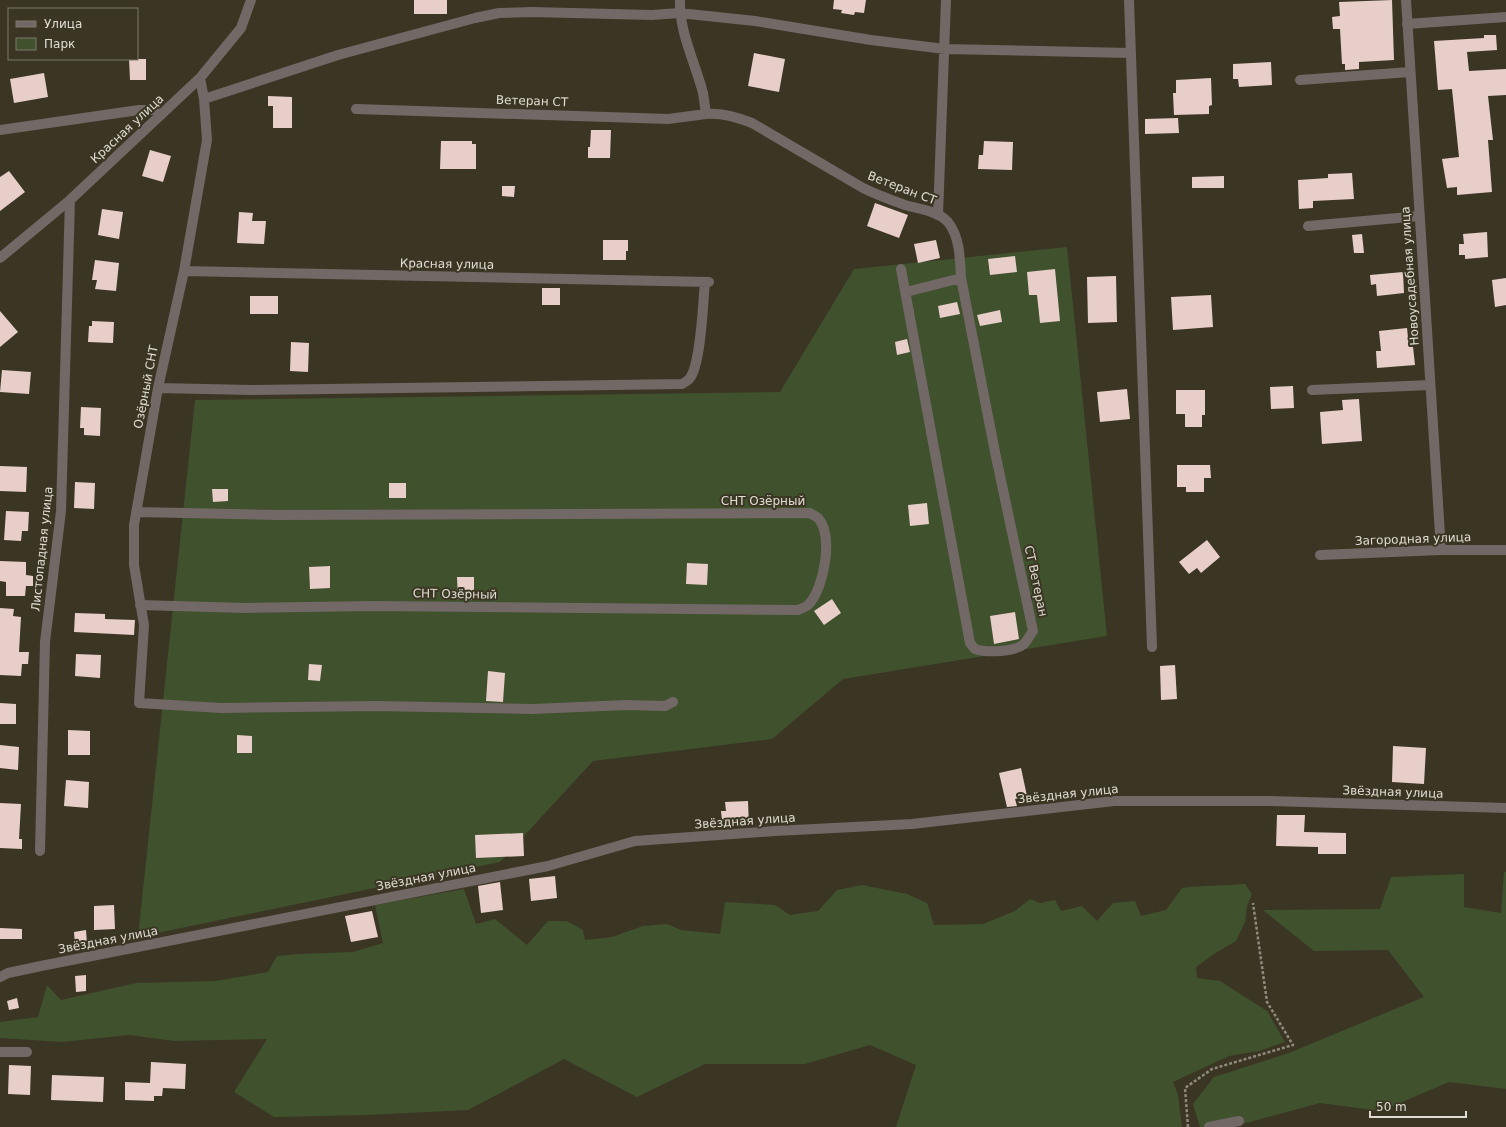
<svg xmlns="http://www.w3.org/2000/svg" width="1506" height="1127" font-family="'DejaVu Sans',sans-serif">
	<rect width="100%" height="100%" fill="#3b3624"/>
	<!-- green -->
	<path fill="#40512d" d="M1067,247L1107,636L843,679L772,739L593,761L500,862L138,937L195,400L780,392L854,269Z
		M1504,872H1506V1089L1449,1082L1381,1111L1320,1103L1231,1127H1200L1193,1104L1214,1077L1289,1053L1424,997L1388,950L1314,951L1263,910L1380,909L1391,877L1464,874V907L1501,913Z
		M1245,884L1252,894L1247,906L1245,922L1236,941L1214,954L1196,967L1197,978L1220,981L1267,1011L1285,1042L1259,1051L1229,1056L1173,1082L1178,1095L1182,1127H896L916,1065L870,1045L805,1064H705L637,1097L564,1059L468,1110L367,1115L274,1117L234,1092L267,1039L175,1041L129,1035L62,1042L0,1038V1022L38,1017L47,985L61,1000L136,983L216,981L268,972L277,956L297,954L353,952L383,943L375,905L464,889L476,924L495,919L527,945L548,921H567L583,930L585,940L612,937L643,926L667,924L681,930L720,934L725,902L775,905L790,915L818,911L837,890L862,885L907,894L927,903L934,925L983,924L1015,911L1030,899L1040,903L1055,900L1061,911L1082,906L1097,921L1113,903L1135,901L1141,916L1166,910L1182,888C1203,885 1224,886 1245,884Z"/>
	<!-- building -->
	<path fill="#e8cec9" d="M414,0H447V14H414Z
		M834,0H866L864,13L855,12L854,15L841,13L842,10L833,9Z
		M1392,0L1394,60L1359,62V69L1345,70V64H1342L1340,29H1333L1332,17L1340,16L1339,2Z
		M1484,35H1496L1497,50L1467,52L1469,71L1506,69V95L1488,96L1493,140H1488L1492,192L1457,195V187L1447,188L1442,159L1459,157L1452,89L1438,90L1434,41L1484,38Z
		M754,53L785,59L779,92L748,86Z
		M129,59H146V80H130Z
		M1271,62L1272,85L1239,87L1238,79H1233V64Z
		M44,73L48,97L14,103L10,79Z
		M1211,78L1212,105L1209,106V114L1174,115L1173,93H1176V80Z
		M268,96L292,97V128H273V106H268Z
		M1178,118L1179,133L1145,134V119Z
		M591,130H611L610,158H588V147H590Z
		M441,141H472V144H476V169H440Z
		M984,141L1013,142L1012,170L978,169L979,155H983Z
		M150,150L171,156L163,182L142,176Z
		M9,171L25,192L0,211V177Z
		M1352,173L1354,199L1313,201V208L1299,209L1298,180L1328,178V174Z
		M1224,176V188H1192V177Z
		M502,186H515L514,197L502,196Z
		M875,203L908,215L899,238L867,226Z
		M102,209L123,212L119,239L98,235Z
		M239,212L253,213L252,221H266L264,244L237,243Z
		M1487,232L1488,257L1465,259V255H1459V244H1464L1463,234Z
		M1362,234L1364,253H1354L1352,235Z
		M603,240H628V251H626V260H603Z
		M936,240L940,258L918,263L914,244Z
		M1015,256L1017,272L990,275L988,259Z
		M95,260L119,263L116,291L95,289L97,280H92Z
		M1055,269L1060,321L1040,323L1037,295H1029L1027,272Z
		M1403,272L1404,293L1377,296L1376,284L1371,285L1370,275Z
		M1116,276L1117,322L1088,323L1087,277Z
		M1506,278V305L1495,307L1492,280Z
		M542,288H560V305H542Z
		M1211,295L1213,327L1173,330L1171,297Z
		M250,296H278V314H250Z
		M957,302L960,314L940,318L938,306Z
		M1000,310L1002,322L980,326L977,315Z
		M0,311L18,332L0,347Z
		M92,321L114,322L113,343L88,342L89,326H92Z
		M1407,328L1409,347H1413L1415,365L1377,368L1376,351H1381L1379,331Z
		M907,339L910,352L897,355L895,342Z
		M291,342L309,343L308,372L290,371Z
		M2,370L31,372L29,394L0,392Z
		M1293,386L1294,408L1271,409L1270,387Z
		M1127,389L1130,419L1100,422L1097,392Z
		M1176,390H1205V415H1202V427H1185V414H1176Z
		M1359,399L1362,441L1322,444L1320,412L1343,410L1342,400Z
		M81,407L101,408L100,436L84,435V428H80Z
		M1177,465H1210L1211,478H1204V492H1186V487H1177Z
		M0,466L27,467L26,492L0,491Z
		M75,482L95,483L94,509L74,508Z
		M389,483H406V498H389Z
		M212,489H228V501L213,502Z
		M927,503L929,524L910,526L908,505Z
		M6,511L29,512L28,531H22L21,541L4,540Z
		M1207,540L1220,557L1201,573L1197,568L1189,574L1179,562Z
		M0,561L26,562V575L33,576V586H26L25,596H6V582L0,581Z
		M687,563L708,564L707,585L686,584Z
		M330,566V588L310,589L309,567Z
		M457,577H474V600H458Z
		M832,599L841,613L824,625L814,611Z
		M0,608L14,609L13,616L21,617L19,652H29L28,664H22L21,676L0,675Z
		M1015,612L1019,639L994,644L990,616Z
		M75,613L105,614V619L135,620L134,635L74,632Z
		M76,654L101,655L100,678L75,676Z
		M309,664L322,665L320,681L308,680Z
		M1175,665L1177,699L1161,700L1160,666Z
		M488,671L505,673L503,702L486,701Z
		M0,703L16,704V724H0Z
		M68,730L90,731V755H68Z
		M237,735L252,736V753H237Z
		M0,745L19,747L18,770L0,768Z
		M1393,746L1426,748L1424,784L1392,782Z
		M1021,768L1027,796L1015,799L1017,806L1007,807L999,773Z
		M66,780L89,782L88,808L64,806Z
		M748,801L749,826L726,827V821H722L721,811H726L725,802Z
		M0,803L21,804L19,839H22V849L0,848Z
		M1277,815H1305L1304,832L1346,833V854H1318V847L1276,846Z
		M523,833L524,856L476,858L475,835Z
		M555,876L557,898L531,901L529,879Z
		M500,882L503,910L481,913L478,886Z
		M114,905L115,929L94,930V906Z
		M372,911L378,937L351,942L345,916Z
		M0,928L22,929V939H0Z
		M86,930L87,944L75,945L74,932Z
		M86,975V991L76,992L75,976Z
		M17,998L19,1008L9,1010L7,1001Z
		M151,1062L186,1064L185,1089L163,1088L162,1096H154V1101L125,1100V1082L150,1083Z
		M9,1065L31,1066L30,1095L8,1094Z
		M52,1075L104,1077L103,1102L51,1100Z"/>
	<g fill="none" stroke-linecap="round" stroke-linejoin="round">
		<!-- path -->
		<path stroke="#8f8a7d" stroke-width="2.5" stroke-dasharray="3 2" stroke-linecap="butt" d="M1188,1127L1185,1088L1212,1069L1293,1045L1267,1002L1253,903"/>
		<!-- minor -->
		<path stroke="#726865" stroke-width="10" d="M1129,0L1152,647
			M1406,0L1441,550
			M1407,24L1506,17
			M200,78L204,99L207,140L184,271L158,388L134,525V565L144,625L139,703L221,708L377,706L533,709L626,705L665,706L673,702
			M1300,80L1410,72
			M204,99L338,55L475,18L499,13L532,12L652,15L679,13L755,21L871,40L945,49L1130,53
			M356,109L668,119L706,114C705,107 704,99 703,93C695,62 679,32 680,0
			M706,114C723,113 736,117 752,123L863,188C877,195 891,200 905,205C918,209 938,211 948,222C960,237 960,259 961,278L995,452L1033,631C1030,635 1027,641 1024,644C1014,652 987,653 975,649L970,643L901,269
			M0,130L139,110H154L161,115
			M938,215L946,0
			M1308,226L1420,216
			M0,258L70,200L200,78L241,28L251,0
			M184,271L709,282
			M906,292L961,278
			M158,388L252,390L682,384C685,382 688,381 690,378C701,364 703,302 705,282
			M1312,390L1430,385
			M136,512L277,515L810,513C812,515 816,516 818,518C834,535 824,588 809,604C807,607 802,608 798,610L372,606L246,608L140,605
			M1320,555L1441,550H1506
			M40,851L45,642L61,511L70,200
			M0,977L8,973L41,966L548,866L635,841L775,831L912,824L1114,801H1270L1506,808
			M0,1052H27
			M1209,1127L1239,1121"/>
	</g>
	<g text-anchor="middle" stroke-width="4" stroke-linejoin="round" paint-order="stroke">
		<!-- street labels -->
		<g font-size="12" fill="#e0dcd2" stroke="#3b3624">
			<text transform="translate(532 101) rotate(2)" y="4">Ветеран СТ</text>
			<text transform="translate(127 129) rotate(-43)" y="4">Красная улица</text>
			<text transform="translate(902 188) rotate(21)" y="4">Ветеран СТ</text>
			<text transform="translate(447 264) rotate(1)" y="4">Красная улица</text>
			<text transform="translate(1410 276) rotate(-94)" y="4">Новоусадебная улица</text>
			<text transform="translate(146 387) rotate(-79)" y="4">Озёрный СНТ</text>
			<text x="763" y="505">СНТ Озёрный</text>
			<text transform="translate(1413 539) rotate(-2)" y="4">Загородная улица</text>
			<text transform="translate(42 549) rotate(-84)" y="4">Листопадная улица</text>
			<text transform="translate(1036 581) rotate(78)" y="4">СТ Ветеран</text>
			<text transform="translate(455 594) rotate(1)" y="4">СНТ Озёрный</text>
			<text transform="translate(1393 792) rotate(2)" y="4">Звёздная улица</text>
			<text transform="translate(1068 794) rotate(-6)" y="4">Звёздная улица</text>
			<text transform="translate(745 821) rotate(-4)" y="4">Звёздная улица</text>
			<text transform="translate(426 877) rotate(-11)" y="4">Звёздная улица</text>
			<text transform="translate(108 940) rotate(-11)" y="4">Звёздная улица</text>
		</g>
	</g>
	<!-- legend -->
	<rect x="8" y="8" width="130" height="52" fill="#3b3624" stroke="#7d786a"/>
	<rect x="16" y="21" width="20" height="6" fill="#726865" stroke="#7d786a"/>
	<text x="44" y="28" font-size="12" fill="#e0dcd2">Улица</text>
	<rect x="16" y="38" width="20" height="12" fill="#40512d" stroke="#7d786a"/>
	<text x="44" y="48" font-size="12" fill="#e0dcd2">Парк</text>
	<!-- scale -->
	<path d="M1370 1111v6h96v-6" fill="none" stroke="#e0dcd2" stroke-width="2"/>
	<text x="1376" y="1111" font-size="12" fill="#e0dcd2" stroke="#3b3624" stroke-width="3" paint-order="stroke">50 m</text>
</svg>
